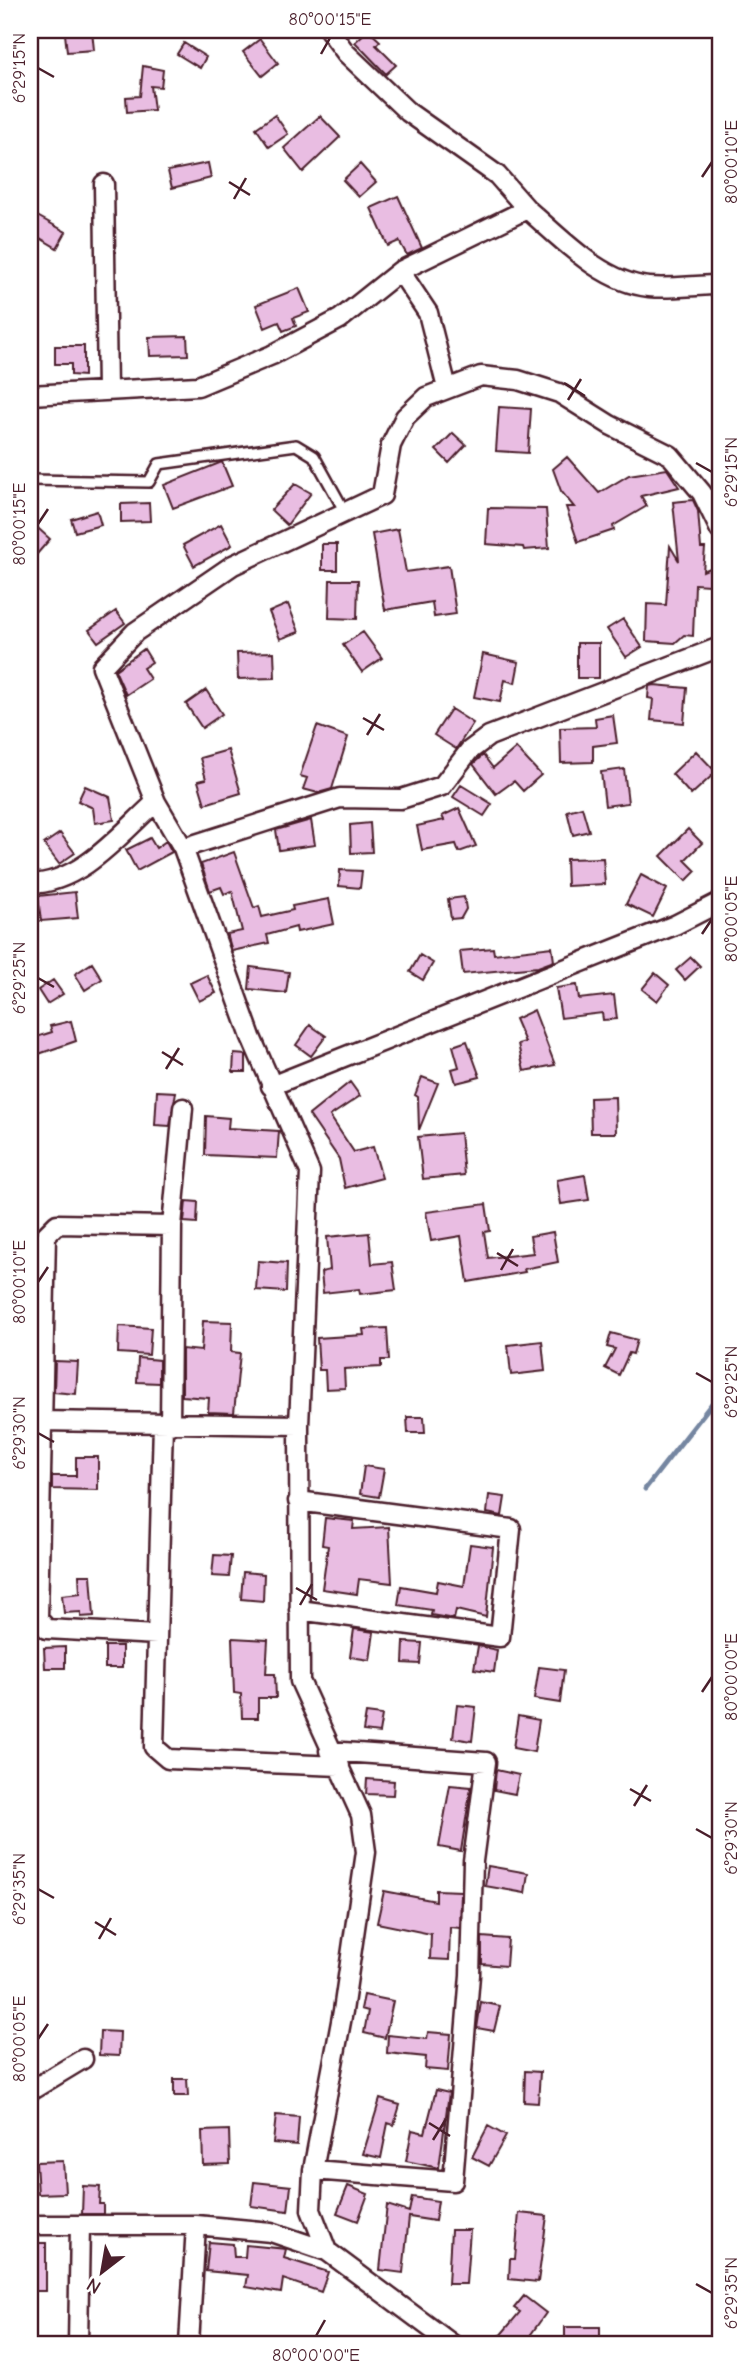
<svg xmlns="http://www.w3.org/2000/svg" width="750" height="2374" font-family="'Comic Neue',sans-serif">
	<rect width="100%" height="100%" fill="#fff"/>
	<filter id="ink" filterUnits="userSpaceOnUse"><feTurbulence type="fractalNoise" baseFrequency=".0143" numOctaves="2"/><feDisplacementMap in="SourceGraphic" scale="14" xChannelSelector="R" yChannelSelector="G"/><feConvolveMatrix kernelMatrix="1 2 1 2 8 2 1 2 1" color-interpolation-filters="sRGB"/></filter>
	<g filter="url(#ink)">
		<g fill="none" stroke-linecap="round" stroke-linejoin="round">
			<!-- stream -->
			<path stroke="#7486a1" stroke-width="5" d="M645,1489L720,1393"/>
		</g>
		<!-- building -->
		<path fill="#e9bde2" stroke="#4a1f2b" stroke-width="2" d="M368,30L380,41L376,45L396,65L386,74L355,42Z
			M92,31L94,50L67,52L65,34Z
			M260,39L278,63L262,76L243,52Z
			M184,43L206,57L200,68L177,54Z
			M143,66L163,70L161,87L151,86L154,110L127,112L126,97L140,96Z
			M275,115L288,134L269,147L256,128Z
			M320,116L340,137L303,172L284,148Z
			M208,163L211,178L172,188L168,171Z
			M360,164L376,182L359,197L343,180Z
			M398,196L422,248L407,255L399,241L388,246L371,208Z
			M30,212L66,232L57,248L35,235L37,232L30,228Z
			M299,288L309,312L293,318L296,326L283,331L279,322L265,328L256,305Z
			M187,336L188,355L150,356L149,337Z
			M55,346H84V376L71,375V364H55Z
			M499,407L531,409L528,453L496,451Z
			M453,433L466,445L449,463L436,450Z
			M567,457L599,493L629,475L667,469L679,487L641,496L647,506L613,526L614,530L578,542L566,507H574L561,491L553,469Z
			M222,462L232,486L173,508L164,485Z
			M295,484L311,493L287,525L271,510Z
			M693,500L698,511L701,548H705L703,571L720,564V581L709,585L695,584L693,636L684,635L675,643L646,641L647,604L666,605L670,546L679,561L673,502Z
			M149,503L150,521L121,522V504Z
			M488,508L546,509L549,548L524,550L523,547L486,544Z
			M97,511L101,525L75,532L71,519Z
			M30,521L50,539L30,562Z
			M221,524L232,545L194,566L183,545Z
			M398,529L406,572L449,566L456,614L434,617L432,602L385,610L372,534Z
			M322,544H337V570H322Z
			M330,580H358L357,619L329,618Z
			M288,604L299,632L280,639L269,612Z
			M116,611L125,623L98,642L89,630Z
			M623,619L642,647L626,657L607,629Z
			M363,632L382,658L362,672L343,645Z
			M577,643H599V678H577Z
			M144,649L152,662L143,668L150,679L126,695L115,670Z
			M274,652L275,678L238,679L237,653Z
			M483,654L519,662L515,683L505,680L500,702L474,697Z
			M654,685L687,688L684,723L651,720L653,699L648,698L649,686Z
			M206,690L222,714L202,728L186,704Z
			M451,709L473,723L456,749L434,735Z
			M613,715L617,743L593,746V762L561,763L560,728L596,727L595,718Z
			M317,726L348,737L332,789L318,793L303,789L307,778L300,776Z
			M516,748L541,775L523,791L514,781L496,794L473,764L483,755L493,768Z
			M228,750L241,793L205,804L198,781L206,779L200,758Z
			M696,751L716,772L691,795L672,774Z
			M624,769L628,803L605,806L601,772Z
			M461,785L492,804L484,816L453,797Z
			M85,786L110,797L114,820L95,823L93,808L78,801Z
			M582,807L589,831L573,835L567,811Z
			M459,808L476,846L459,852L456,844L422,850L417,826L444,820L442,816Z
			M311,820L315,845L279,850L276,830Z
			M370,823L372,852L351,853L350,825Z
			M688,829L702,843L685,860L696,871L686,881L661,856Z
			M60,833L75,853L59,864L44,844Z
			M150,838L156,848L166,841L172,852L137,871L126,850Z
			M234,852L254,908L259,906L262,917L293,910L292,906L329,899L334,924L297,932L296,927L267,935L269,943L232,951L227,934L242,931L232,891L224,894L221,887L210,891L201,864Z
			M603,858L605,884L567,886L566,859Z
			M340,870L362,871L360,888L339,886Z
			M641,875L667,889L653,917L626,904Z
			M75,892L78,918L41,921L38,896Z
			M464,897L466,909L461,918L451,919L448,899Z
			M552,947L554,961L538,967L463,974L460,951L493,948L494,954Z
			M420,955L433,963L423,980L410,972Z
			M691,957L700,966L685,980L676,970Z
			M92,963L102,979L85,990L75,974Z
			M251,967L289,972L286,993L249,989Z
			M655,973L669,985L657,1001L642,989Z
			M207,975L216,993L199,1001L190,983Z
			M53,980L63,994L47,1004L38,990Z
			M577,985L579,999L614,995L617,1019L603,1020L602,1013L561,1018L556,988Z
			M534,1010L555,1065L524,1071L518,1044L525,1042L515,1019Z
			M71,1021L76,1041L30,1057V1039L52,1032L50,1026Z
			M310,1025L326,1036L311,1056L296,1045Z
			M467,1041L480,1077L456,1083L452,1069L459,1067L453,1046Z
			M234,1054L246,1055V1072H233Z
			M422,1077L438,1083L419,1130L418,1097L415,1095Z
			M350,1082L360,1096L330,1116L354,1152L373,1147L382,1178L345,1188L339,1159L309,1115Z
			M157,1091L176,1092L170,1126L155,1125Z
			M615,1097L616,1133H591L590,1098Z
			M206,1116L229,1118L228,1128L279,1131L277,1158L205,1155Z
			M460,1133L464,1175L423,1179L418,1137Z
			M585,1175L589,1200L561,1204L557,1180Z
			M186,1201L198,1202L197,1223L184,1222Z
			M486,1204L490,1231L484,1232L488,1258L533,1253L530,1236L553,1232L558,1262L524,1269L525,1272L468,1282L461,1236L431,1241L426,1212Z
			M369,1233L372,1264L392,1262L396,1290L360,1294L359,1289L323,1293L321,1272L330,1270L327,1237Z
			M258,1261L287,1263L286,1292L256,1290Z
			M203,1321L232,1322L231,1352L240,1353L234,1413L208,1412L209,1398L182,1396V1349L201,1351Z
			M119,1326L151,1328L149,1355L118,1353Z
			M387,1328L389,1360H381V1367L344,1369L345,1388L326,1389L325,1370H319L317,1338L364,1335L363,1329Z
			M611,1333L637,1340L633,1354L629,1353L619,1375L605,1368L615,1349L607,1347Z
			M542,1341L545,1371L511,1375L508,1345Z
			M138,1358L159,1360V1383L137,1382Z
			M55,1361L78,1362L76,1394L54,1392Z
			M407,1417H424L425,1433H408Z
			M76,1457H98V1490L52,1489V1476H76Z
			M364,1466L384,1469L379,1497L360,1494Z
			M489,1495L505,1497L502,1516L487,1513Z
			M325,1518L354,1521L353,1529L389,1527L392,1583L359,1579L357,1594L322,1589L328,1546L322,1545Z
			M470,1544L493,1547L486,1617L456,1610L454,1619L431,1615L432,1610L398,1605L401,1586L436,1592L438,1581L464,1586Z
			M214,1555L231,1556L229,1577L212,1576Z
			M243,1572L264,1574L263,1601L241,1599Z
			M79,1575H91L94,1616L81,1617V1612L64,1613L62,1595L80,1593Z
			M354,1629L374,1632L370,1660L350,1657Z
			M232,1638L268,1640L266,1674H275L276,1698H258V1718H242L241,1694L234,1693Z
			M404,1642L422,1643L420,1664L403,1663Z
			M105,1646H122V1668H105Z
			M478,1646L497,1650L494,1672L474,1669Z
			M65,1647V1668H45L44,1648Z
			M539,1667L564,1670L560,1703L534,1699Z
			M457,1705L476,1707L472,1741L453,1738Z
			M366,1713L382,1715L379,1733L363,1731Z
			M518,1716L539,1720L534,1752L513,1748Z
			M496,1770L519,1775L515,1794L494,1790Z
			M367,1779L394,1781L393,1795L366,1794Z
			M450,1785L471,1787L461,1851L439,1847Z
			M488,1866L528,1873L525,1893L485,1886Z
			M436,1890L461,1891L460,1928L450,1927L449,1960L430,1959L431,1934L377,1923L384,1891L436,1901Z
			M482,1937L508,1939L506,1966L482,1964Z
			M364,1995L393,2001L385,2038L364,2033L368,2011L361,2009Z
			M481,2002L500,2006L494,2031L477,2028Z
			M100,2031L120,2032L119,2056L99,2055Z
			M428,2032L451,2034L448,2071L425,2069L426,2057L387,2053L388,2035L427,2039Z
			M525,2071L540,2072L538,2103L524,2102Z
			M174,2079H187L188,2096H174Z
			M436,2090L449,2093L439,2168L406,2161L412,2130L425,2133Z
			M380,2099L400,2105L394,2125L388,2123L381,2158L363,2154Z
			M276,2115L299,2117L297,2145L273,2143Z
			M488,2126L506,2136L489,2166L472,2157Z
			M229,2130L230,2164L203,2165L202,2131Z
			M63,2161L65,2193L38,2194L36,2162Z
			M254,2182L291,2186L288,2211L251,2206Z
			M83,2186L100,2187L99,2204H103V2214H82Z
			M348,2186L368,2194L358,2221L337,2213Z
			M412,2197L438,2201L435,2221L409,2217L403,2273L380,2270L387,2205L409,2212Z
			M519,2213L547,2216L538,2282L509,2279L510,2259H515Z
			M451,2230H470L466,2284H448Z
			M209,2242L233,2244L234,2257H245L246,2245L286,2249L284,2258L328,2272L321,2292L283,2279L281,2293L246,2287L248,2275L206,2271Z
			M30,2243H46V2291H30Z
			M524,2296L546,2313L524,2344H493L520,2312L514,2308Z
			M565,2327H600V2344H565Z"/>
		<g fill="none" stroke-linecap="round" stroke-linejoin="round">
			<defs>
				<path id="lane" d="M30,480L149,482L159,464L296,445L314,456L345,512"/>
				<path id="street" d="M329,30L346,53L408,112L497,175L527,209
					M104,184L107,390
					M400,271L428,313L447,388
					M30,395L198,386L272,355L340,319L400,271L527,209C562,239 601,282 649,287C672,289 697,285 720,285
					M183,848L340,798L401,799L442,786L469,751L489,736L720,647
					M30,884C82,883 120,834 156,802
					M271,1086L675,925L720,902
					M40,1421L299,1425
					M163,1424L154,1747L168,1759L340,1766
					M170,1425L172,1226L183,1108
					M298,1501L511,1529L500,1637L299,1610
					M157,1635L47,1629L38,1619L46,1235L57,1224L172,1226
					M30,2091L83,2059
					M313,2170L453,2181L470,1975L473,1861L486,1762L329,1751
					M30,2225H196L271,2232L327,2251L452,2344
					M327,2251L311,2210L313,2170L343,2011L366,1852L361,1815L300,1681L299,1425L310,1172L251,1037L183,848L156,802L102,667L135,632L233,565L382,495L391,445L405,417L426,397L481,376L518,380L559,393L610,425L670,455L702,493L720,530
					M78,2344L80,2225
					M189,2344L196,2225"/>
			</defs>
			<!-- lane casing -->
			<use href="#lane" stroke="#4a1f2b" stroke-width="14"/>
			<!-- street casing -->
			<use href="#street" stroke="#4a1f2b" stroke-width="23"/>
			<!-- lane -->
			<use href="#lane" stroke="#fff" stroke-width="9"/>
			<!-- street -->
			<use href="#street" stroke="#fff" stroke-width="18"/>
		</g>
	</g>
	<!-- ticks -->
	<path fill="none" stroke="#4a1f2b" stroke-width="2.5" d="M321,54L330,38M38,68L54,77M702,177L712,162M229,182L250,195M234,199L246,178M564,383L585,396M568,400L581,379M696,463L712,472M38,524L48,509M363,718L384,730M367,735L380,714M702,934L712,919M38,978L54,987M162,1052L183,1065M166,1069L179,1048M497,1253L518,1266M501,1270L513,1249M38,1282L48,1267M696,1373L712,1382M38,1433L54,1442M296,1588L317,1600M300,1605L312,1584M702,1692L712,1677M630,1789L651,1801M634,1806L647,1785M696,1829L712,1838M38,1889L54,1898M95,1922L116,1935M99,1939L111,1918M38,2039L48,2024M429,2123L450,2136M433,2140L446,2119M696,2284L712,2293M316,2336L325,2320"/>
	<!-- margin -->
	<rect width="750" height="2374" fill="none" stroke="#fff" stroke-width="77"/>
	<!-- north arrow -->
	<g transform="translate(102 2272) rotate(211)" stroke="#ffffff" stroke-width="5" paint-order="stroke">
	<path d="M0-5L12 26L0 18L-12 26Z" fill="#4a1f2b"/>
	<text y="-10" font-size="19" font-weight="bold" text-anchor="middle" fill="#4a1f2b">N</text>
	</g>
	<rect x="38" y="38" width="674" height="2298" fill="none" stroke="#4a1f2b" stroke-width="2.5"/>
	<g font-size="18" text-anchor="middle" fill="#4a1f2b">
		<text x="330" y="25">80°00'15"E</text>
		<text transform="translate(19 68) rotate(-90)" y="6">6°29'15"N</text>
		<text transform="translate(731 162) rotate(-90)" y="6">80°00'10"E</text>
		<text transform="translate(731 472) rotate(-90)" y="6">6°29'15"N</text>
		<text transform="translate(19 524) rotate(-90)" y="6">80°00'15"E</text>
		<text transform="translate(731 919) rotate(-90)" y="6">80°00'05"E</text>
		<text transform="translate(19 978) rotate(-90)" y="6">6°29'25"N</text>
		<text transform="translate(19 1282) rotate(-90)" y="6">80°00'10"E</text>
		<text transform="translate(731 1382) rotate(-90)" y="6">6°29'25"N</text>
		<text transform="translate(19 1433) rotate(-90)" y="6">6°29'30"N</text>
		<text transform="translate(731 1677) rotate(-90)" y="6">80°00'00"E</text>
		<text transform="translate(731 1838) rotate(-90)" y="6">6°29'30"N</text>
		<text transform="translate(19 1889) rotate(-90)" y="6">6°29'35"N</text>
		<text transform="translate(19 2039) rotate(-90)" y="6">80°00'05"E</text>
		<text transform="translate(731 2293) rotate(-90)" y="6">6°29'35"N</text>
		<text x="316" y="2361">80°00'00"E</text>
	</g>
</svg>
